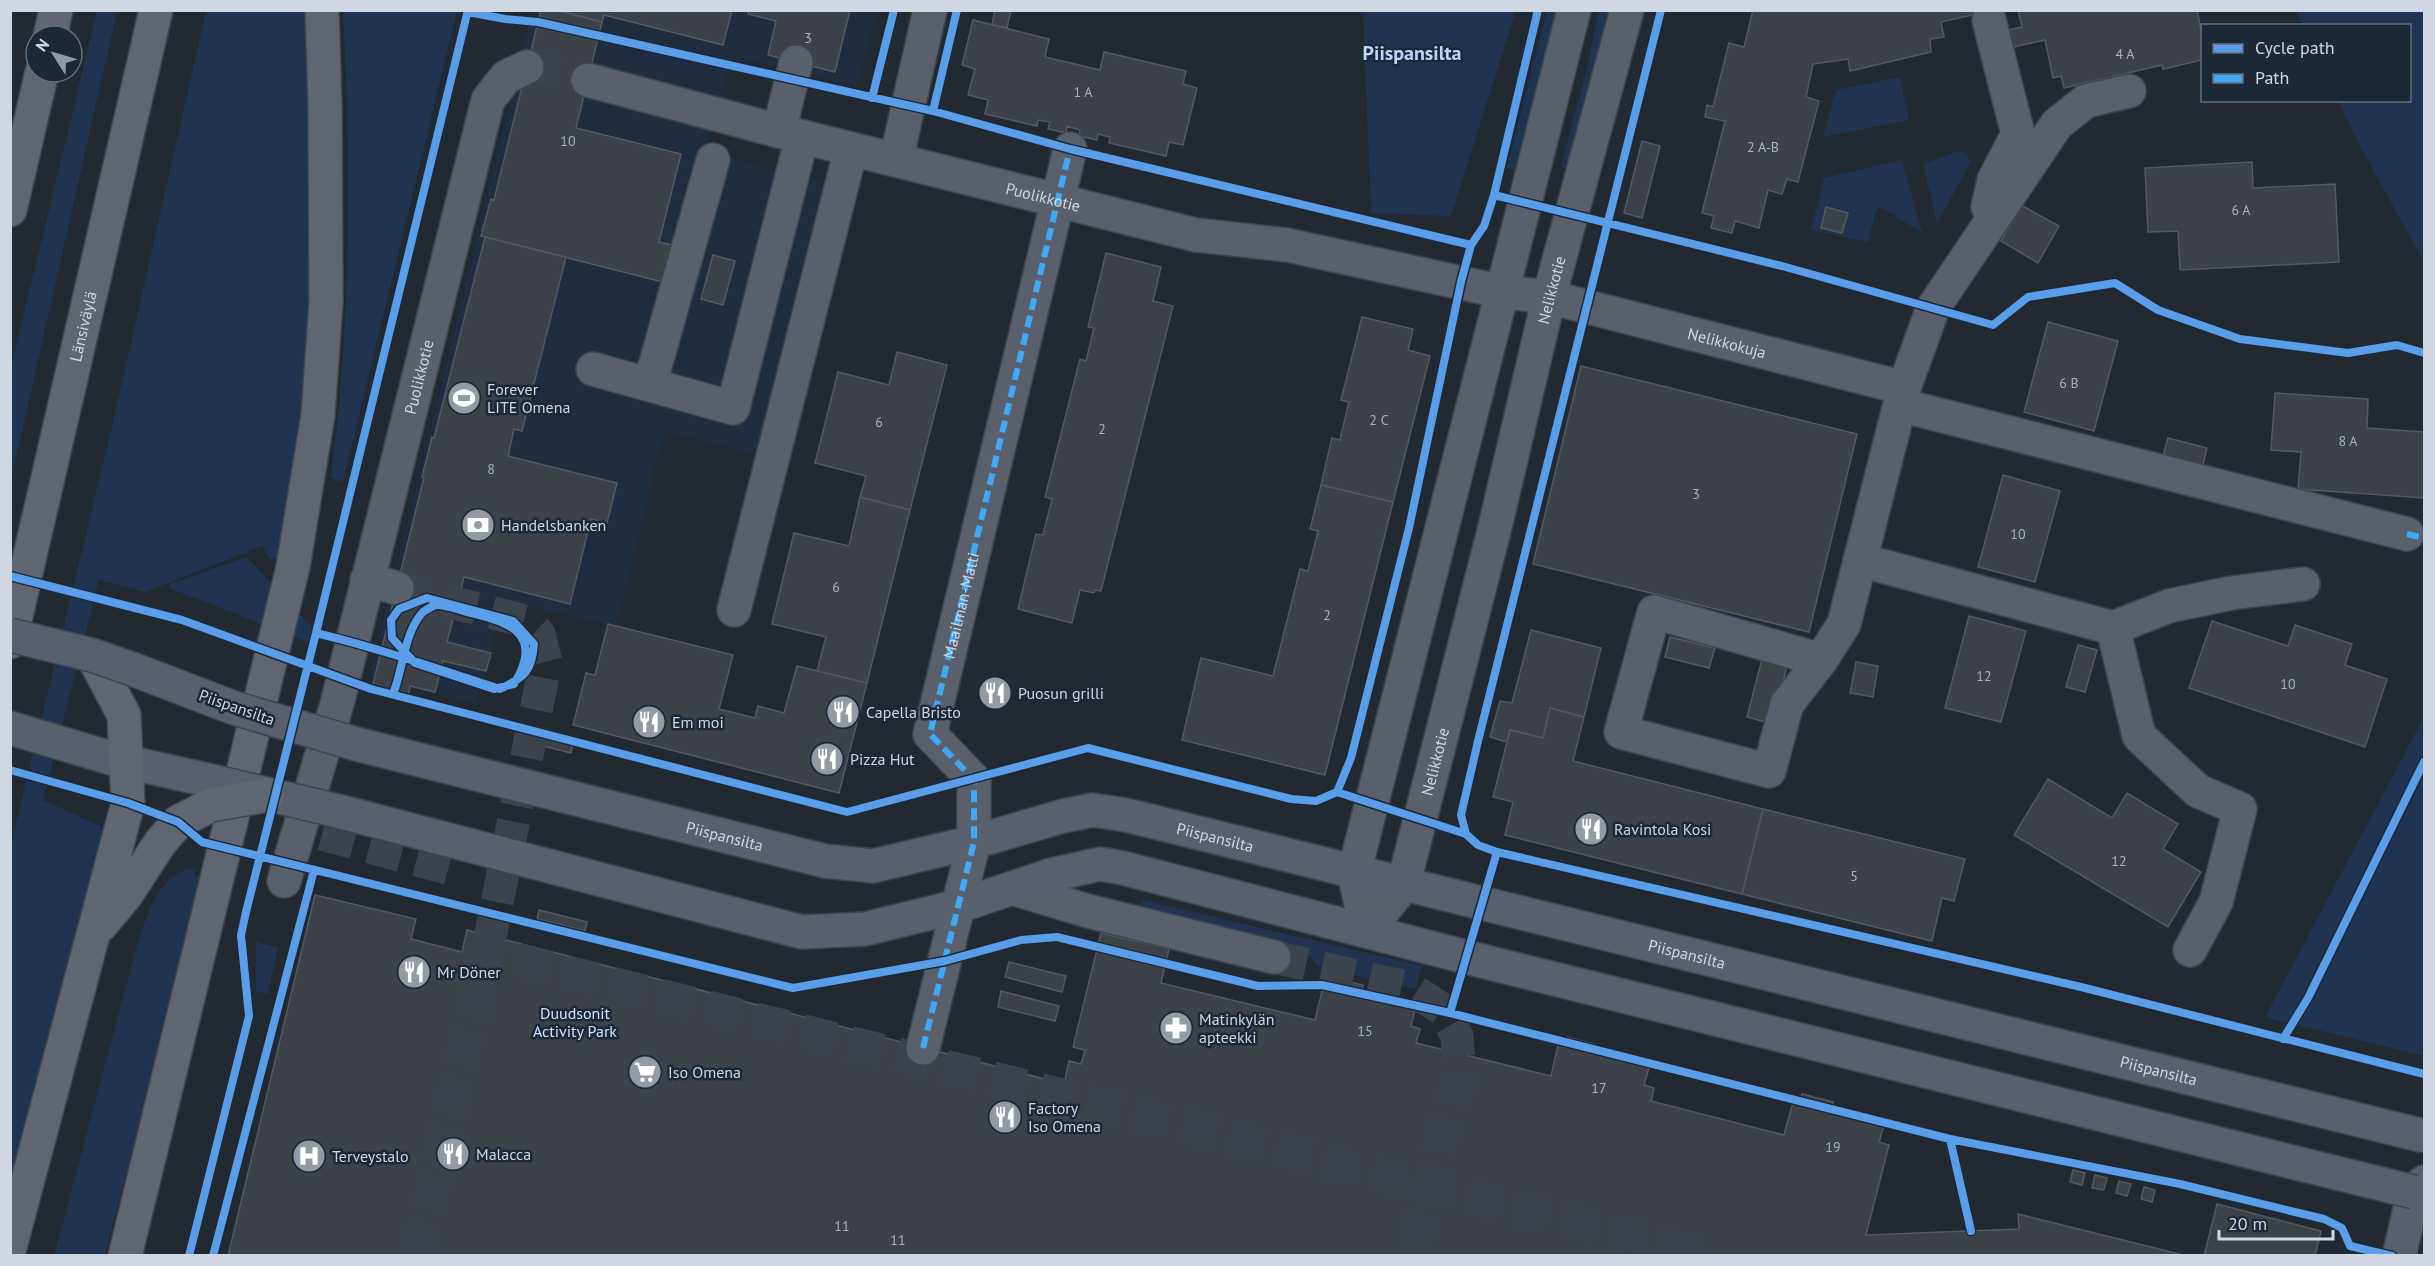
<svg xmlns="http://www.w3.org/2000/svg" width="2435" height="1266" font-family="'PT Sans',sans-serif">
	<rect width="100%" height="100%" fill="#232931"/>
	<!-- built -->
	<path fill="#202d41" d="M532,11H877L857,86L731,57L705,151L829,185L759,455L664,431L616,626L504,601L476,703L370,677Z"/>
	<!-- green -->
	<path fill="#203351" d="M97,11H117L11,480V367Z
		M206,11H306C309,111 313,211 309,312C305,394 294,475 281,556L269,559L263,546L145,592L99,580L43,800L100,826L103,834L11,1183V844L111,431Z
		M343,11H457L343,482L331,478C351,324 351,166 343,11Z
		M1363,11H1516L1451,216L1371,213Z
		M1547,11H1558L1515,171L1507,167Z
		M1598,11H1610L1571,169L1561,167L1589,60Z
		M2296,11H2424V262L2362,150L2338,101L2410,100V26L2302,25Z
		M1900,77L1909,120L1823,137L1836,90Z
		M1959,151L1966,154L1971,162L1937,223L1923,164Z
		M1902,160L1922,233L1881,207L1876,210L1868,242L1811,230L1824,178Z
		M247,557L313,628L308,642L169,588L170,584Z
		M2424,717V1056L2265,1017Z
		M187,869H195V876L203,877L105,1255L54,1256L137,945C147,916 156,880 187,869Z
		M1143,900L1422,966L1416,989L1320,967L1298,946L1138,907Z
		M256,942L278,948L268,994L256,991Z"/>
	<!-- building -->
	<path fill="#3c4248" stroke="#555a62" stroke-width="1.5" d="M541,10H556L602,22L576,128L681,154L659,242L672,245L663,282L481,236L491,199L494,200Z
		M556,10H732L723,45L604,15L602,22Z
		M749,10H850L835,72L768,55L776,21L748,14Z
		M995,10H1011L1007,28L992,25Z
		M1753,10H1976L1977,14L1941,22L1944,37L1930,39L1931,52L1850,71L1848,59L1813,64L1806,97L1819,101L1798,182L1787,179L1782,194L1768,190L1759,228L1735,221L1732,233L1711,228L1714,216L1702,213L1725,121L1705,117L1707,105L1713,107L1729,43L1744,47Z
		M2018,10H2197L2202,35V60L2163,69L2162,65L2064,88L2061,76L2053,78L2045,40L2008,48L2004,31L2022,27Z
		M973,20L1049,39L1045,57L1100,70L1104,52L1186,71L1183,84L1197,88L1183,145L1169,142L1166,156L1109,143L1110,137L1098,134L1097,140L1079,136L1080,130L1067,126L1066,133L1048,129L1050,122L1038,120L1037,126L985,114L988,100L968,95L975,69L962,65Z
		M1642,141L1660,146L1642,218L1624,213Z
		M2252,162L2253,188L2335,184L2339,262L2180,270L2178,231L2148,232L2145,168Z
		M2021,205L2059,226L2038,263L2001,241Z
		M1826,207L1848,213L1842,233L1821,228Z
		M485,237L566,257L522,431L514,429L508,456L617,483L607,523L591,519L570,604L464,577L447,642L491,653L486,671L443,661L435,692L410,686L408,697L372,688L424,477H422L432,437L434,438Z
		M1106,253L1161,267L1153,301L1173,306L1101,591L1095,590L1094,593L1080,590L1072,623L1018,609L1036,534L1043,535L1052,499L1045,497L1080,359L1086,361L1094,328L1088,327Z
		M713,255L735,261L723,305L701,299Z
		M1362,317L1413,329L1408,350L1430,356L1393,502L1321,485L1332,438L1340,440L1349,402L1341,400Z
		M2048,322L2118,341L2094,431L2024,412Z
		M897,352L947,365L910,510L860,497L866,476L815,463L838,372L889,385Z
		M1581,366L1857,434L1809,632L1533,564Z
		M2275,393L2368,399L2367,428L2424,432V498L2298,489L2301,452L2271,450Z
		M2168,438L2207,448L2202,469L2162,459Z
		M2003,475L2060,491L2035,582L1978,567Z
		M1321,485L1393,502L1325,775L1182,740L1201,658L1273,676L1300,569L1308,571L1318,531L1310,529Z
		M860,497L910,510L867,683L817,671L826,637L772,624L794,533L849,546Z
		M1969,616L2026,631L2001,722L1945,708Z
		M2212,621L2288,646L2295,625L2352,644L2345,665L2387,679L2365,747L2189,688Z
		M608,624L733,655L719,709L755,718L758,706L784,713L797,666L867,683L839,793L573,725L586,673L595,675Z
		M1531,630L1601,648L1584,717L1550,708L1543,738L1510,730L1507,742L1490,737L1500,701L1512,703Z
		M1670,637L1715,648L1709,668L1665,657Z
		M2078,645L2097,650L2085,692L2066,687Z
		M1762,659L1787,665L1773,724L1747,717Z
		M1856,662L1878,666L1873,697L1850,693Z
		M1550,708L1584,717L1573,761L1763,809L1742,894L1505,835L1513,802L1493,797L1510,730L1543,738Z
		M525,732L573,744L571,753L523,741Z
		M2048,779L2112,818L2127,793L2178,824L2163,849L2201,872L2168,927L2014,835Z
		M1763,809L1965,859L1954,901L1942,898L1932,941L1742,894Z
		M315,895L416,919L411,939L462,952L467,930L1064,1084L1069,1061L1081,1064L1085,1050L1073,1047L1101,933L1169,949L1161,983L1315,1020L1323,987L1330,988L1333,978L1363,985L1361,996L1415,1009L1411,1026L1420,1029L1416,1043L1551,1076L1558,1045L1564,1047L1567,1037L1597,1045L1595,1054L1649,1068L1644,1085L1654,1088L1651,1101L1784,1135L1793,1102L1799,1104L1802,1094L1833,1102L1830,1112L1884,1125L1879,1142L1889,1145L1866,1235L2019,1229L2018,1214L2187,1256H228Z
		M539,910L587,922L585,931L537,919Z
		M1009,962L1066,976L1062,992L1005,977Z
		M1001,991L1059,1006L1055,1021L998,1007Z
		M2073,1170L2085,1173L2082,1185L2070,1182Z
		M2095,1175L2107,1178L2104,1190L2092,1188Z
		M2119,1181L2131,1184L2127,1196L2116,1193Z
		M2144,1187L2155,1190L2152,1202L2141,1199Z
		M2217,1204L2321,1231L2315,1256H2204Z"/>
	<g fill="none" stroke-linecap="round" stroke-linejoin="round">
		<!-- minor-tunnel -->
		<path stroke="#3d434c" stroke-width="33" stroke-dasharray="33 16" stroke-linecap="butt" d="M527,67L540,66L588,80
			M397,588L525,621L539,634L546,662L487,952
			M322,834L458,871
			M1274,957L1410,988L1442,1009L1457,1036L1460,1077L1435,1162L1413,1256
			M417,1256L487,952L1689,1251L1688,1256"/>
		<defs>
			<g id="minor">
				<path id="s1" d="M588,80L779,131L1196,235L1287,245L1503,292L1549,297L1904,388"/>
				<path d="M779,131L796,62"/>
				<path d="M896,160L930,10"/>
				<path d="M1988,207L1994,180L2018,134L1989,20"/>
				<path d="M593,369L733,408L802,137"/>
				<path d="M650,384L713,160"/>
				<path d="M1900,405L2407,534"/>
				<path d="M1860,560L2113,628L2139,736L2198,791L2240,809L2216,902L2190,950"/>
				<path d="M367,580L397,588"/>
				<path d="M734,610L851,149"/>
				<path d="M2113,628L2169,606L2231,593L2303,584"/>
				<path d="M1821,660L1787,704L1769,771L1621,732L1654,612L1821,660L1844,624L1904,388L1933,308L2057,124L2086,101L2129,91"/>
				<path id="s2" d="M284,881L337,704L488,100L506,77L527,67"/>
				<path d="M1012,888L1088,911L1274,957"/>
				<path id="s3" d="M1367,931L1403,886L1495,527L1549,297L1627,10"/>
				<path d="M1367,931L1354,873L1574,10"/>
				<path id="s4" d="M923,1048L974,842V780L930,734L1070,149"/>
			</g>
			<g id="major">
				<path d="M135,670L234,708"/>
				<path d="M10,728L114,759L216,782"/>
				<path id="s5" d="M356,744L825,861L873,866L974,842L1063,816L1093,810L1126,815L2278,1100"/>
				<path d="M338,811L802,932L865,929L959,906L1051,875L1100,864L1123,868L1466,957L2264,1155"/>
				<path d="M2399,1256L2414,1192L2424,1182"/>
			</g>
			<g id="highway">
				<path d="M50,36L56,10"/>
				<path d="M10,210L42,72"/>
				<path id="s6" d="M10,642L156,10"/>
				<path d="M101,925L126,895L160,843L178,822L211,805"/>
				<path d="M10,1247L128,803L124,715L92,655"/>
				<path d="M125,1256L293,567L318,415L326,302L325,104L322,10"/>
			</g>
		</defs>
		<!-- minor casing -->
		<use href="#minor" stroke="#40454c" stroke-width="36"/>
		<!-- major casing -->
		<use href="#major" stroke="#40454c" stroke-width="36"/>
		<!-- highway casing -->
		<use href="#highway" stroke="#40454c" stroke-width="36"/>
		<!-- minor -->
		<use href="#minor" stroke="#59606c" stroke-width="33"/>
		<!-- major -->
		<use href="#major" stroke="#59606d" stroke-width="33"/>
		<!-- highway -->
		<use href="#highway" stroke="#5f6671" stroke-width="33"/>
		<defs>
			<path id="major-bridge" d="M10,635L92,655L135,670
				M234,708L356,744
				M216,782L338,811
				M2278,1100L2424,1136
				M2264,1155L2414,1192"/>
			<path id="highway-bridge" d="M211,805L268,795"/>
		</defs>
		<!-- major-bridge casing -->
		<use href="#major-bridge" stroke="#40454c" stroke-width="36" stroke-linecap="butt"/>
		<!-- highway-bridge casing -->
		<use href="#highway-bridge" stroke="#40454c" stroke-width="36" stroke-linecap="butt"/>
		<!-- major-bridge -->
		<use href="#major-bridge" stroke="#59606d" stroke-width="33"/>
		<!-- highway-bridge -->
		<use href="#highway-bridge" stroke="#5f6671" stroke-width="33"/>
		<!-- quiet -->
		<path stroke="#3fa9f5" stroke-width="6" stroke-dasharray="12 6" stroke-linecap="butt" d="M2407,534L2424,538
			M923,1048L974,842V780L930,734L1070,149"/>
		<defs>
			<path id="cycleway" d="M468,12L505,19L538,22L933,111L1070,149L1471,245
				M872,98L894,10
				M933,111L957,10
				M1494,195L1782,266L1993,325L2028,297L2115,283L2158,310L2240,339L2348,353L2397,345L2424,353
				M10,576L182,620L371,689L847,812L1088,748L1291,799L1316,801L1337,792L1466,834L1478,845L1497,852L2081,987L2424,1074
				M316,633L468,10
				M10,770L128,803L178,822L202,842L793,988L945,961L1021,940L1057,937L1258,986L1322,985L1450,1013L1950,1139L2180,1184L2324,1219L2342,1228L2350,1246L2392,1256
				M1337,792L1351,758L1409,528L1461,282L1471,245L1484,226L1494,195L1538,10
				M1466,834L1461,815L1478,741L1661,10
				M1450,1013L1497,852
				M2283,1039L2308,998L2424,762
				M1950,1139L1971,1231
				M189,1256L249,1016L241,935L246,912L316,633C378,648 439,669 500,689C525,677 532,671 534,644L513,621L427,598L399,609L391,620L392,638L415,663L494,689L514,684C545,634 509,621 467,612C459,610 444,604 436,605C432,606 426,610 423,612C404,632 403,670 393,694
				M213,1256L314,870"/>
		</defs>
		<!-- cycleway casing -->
		<use href="#cycleway" stroke="#1d2837" stroke-width="11"/>
		<!-- cycleway -->
		<use href="#cycleway" stroke="#5a9eea" stroke-width="8"/>
	</g>
	<!-- icons -->
	<defs>
		<symbol id="stadium-disc" viewBox="-11 -11 22 22"><circle r="9.5" fill="#939aa4" stroke="#1d2837"/><path d="M0-5a6.5 5 0 1 0 0 10a6.5 5 0 1 0 0-10ZM-3.5-1.8h7v3.6h-7Z" fill="#fff"/></symbol>
		<symbol id="bank-disc" viewBox="-11 -11 22 22"><circle r="9.5" fill="#939aa4" stroke="#1d2837"/><path d="M-6-4H6V4H-6ZM0-2.3a2.3 2.3 0 1 0 0 4.6a2.3 2.3 0 1 0 0-4.6Z" fill="#fff"/></symbol>
		<symbol id="restaurant-disc" viewBox="-11 -11 22 22"><circle r="9.5" fill="#939aa4" stroke="#1d2837"/><path d="M-5-6h1v4h1v-4h1v4h1v-4h1v5L-1.5 .5V6h-2V.5L-5-1ZM5-6V6H3V1.5H1.5Q1.5-4 5-6Z" fill="#fff"/></symbol>
		<symbol id="pharmacy-disc" viewBox="-11 -11 22 22"><circle r="9.5" fill="#939aa4" stroke="#1d2837"/><path d="M-2-6h4v4h4v4h-4v4h-4v-4h-4v-4h4Z" fill="#fff"/></symbol>
		<symbol id="supermarket-disc" viewBox="-11 -11 22 22"><circle r="9.5" fill="#939aa4" stroke="#1d2837"/><path d="M-6-5.5h2.5l.6 2H6L4.5 2H-2.5L-4.4-4H-6ZM-1.5 3.2a1.3 1.3 0 1 0 .1 0ZM3 3.2a1.3 1.3 0 1 0 .1 0Z" fill="#fff"/></symbol>
		<symbol id="hospital-disc" viewBox="-11 -11 22 22"><circle r="9.5" fill="#939aa4" stroke="#1d2837"/><path d="M-5-5h3v3.5h4V-5h3V5h-3V1.5h-4V5h-3Z" fill="#fff"/></symbol>
	</defs>
	<g fill-rule="evenodd">
		<use href="#stadium-disc" x="445" y="379" width="38" height="38"/>
		<use href="#bank-disc" x="459" y="506" width="38" height="38"/>
		<use href="#restaurant-disc" x="976" y="674" width="38" height="38"/>
		<use href="#restaurant-disc" x="824" y="693" width="38" height="38"/>
		<use href="#restaurant-disc" x="630" y="703" width="38" height="38"/>
		<use href="#restaurant-disc" x="808" y="740" width="38" height="38"/>
		<use href="#restaurant-disc" x="1572" y="810" width="38" height="38"/>
		<use href="#restaurant-disc" x="395" y="953" width="38" height="38"/>
		<use href="#pharmacy-disc" x="1157" y="1009" width="38" height="38"/>
		<use href="#supermarket-disc" x="626" y="1053" width="38" height="38"/>
		<use href="#restaurant-disc" x="986" y="1098" width="38" height="38"/>
		<use href="#restaurant-disc" x="434" y="1135" width="38" height="38"/>
		<use href="#hospital-disc" x="290" y="1137" width="38" height="38"/>
	</g>
	<g text-anchor="middle" stroke-width="5" stroke-linejoin="round" paint-order="stroke">
		<!-- number labels -->
		<g font-size="14" fill="#abb2bc">
			<text x="808" y="43">3</text>
			<text x="2125" y="59">4 A</text>
			<text x="1083" y="97">1 A</text>
			<text x="568" y="146">10</text>
			<text x="1763" y="152">2 A-B</text>
			<text x="2241" y="215">6 A</text>
			<text x="2069" y="388">6 B</text>
			<text x="1379" y="425">2 C</text>
			<text x="879" y="427">6</text>
			<text x="1102" y="434">2</text>
			<text x="2348" y="446">8 A</text>
			<text x="491" y="474">8</text>
			<text x="1696" y="499">3</text>
			<text x="2018" y="539">10</text>
			<text x="836" y="592">6</text>
			<text x="1327" y="620">2</text>
			<text x="1984" y="681">12</text>
			<text x="2288" y="689">10</text>
			<text x="2119" y="866">12</text>
			<text x="1854" y="881">5</text>
			<text x="1365" y="1036">15</text>
			<text x="1599" y="1093">17</text>
			<text x="1833" y="1152">19</text>
			<text x="842" y="1231">11</text>
			<text x="898" y="1245">11</text>
		</g>
		<!-- street labels -->
		<g font-size="16" fill="#d0d7e2" stroke="#1d2837">
			<text dy="6" stroke="none"><textPath href="#s1" startOffset="470">Puolikkotie</textPath></text>
			<text dy="6" stroke="none"><textPath href="#s3" startOffset="672">Nelikkotie</textPath></text>
			<text dy="6" stroke="none"><textPath href="#s6" startOffset="324">Länsiväylä</textPath></text>
			<text dy="6" stroke="none"><textPath href="#s1" startOffset="1170">Nelikkokuja</textPath></text>
			<text dy="6" stroke="none"><textPath href="#s2" startOffset="522">Puolikkotie</textPath></text>
			<text dy="6" stroke="none"><textPath href="#s4" startOffset="470">Maailman-Matti</textPath></text>
			<text transform="translate(237 707) rotate(19)" y="6">Piispansilta</text>
			<text dy="6" stroke="none"><textPath href="#s3" startOffset="186">Nelikkotie</textPath></text>
			<text dy="6" stroke="none"><textPath href="#s5" startOffset="380">Piispansilta</textPath></text>
			<text dy="6" stroke="none"><textPath href="#s5" startOffset="884">Piispansilta</textPath></text>
			<text dy="6" stroke="none"><textPath href="#s5" startOffset="1370">Piispansilta</textPath></text>
			<text dy="6" stroke="none"><textPath href="#s5" startOffset="1856">Piispansilta</textPath></text>
		</g>
		<!-- poi labels -->
		<g font-size="16" fill="#d0d7e2" stroke="#1d2837" text-anchor="start">
			<text x="487" y="395">Forever<tspan x="487" dy="18">LITE Omena</tspan></text>
			<text x="501" y="531">Handelsbanken</text>
			<text x="1018" y="699">Puosun grilli</text>
			<text x="866" y="718">Capella Bristo</text>
			<text x="672" y="728">Em moi</text>
			<text x="850" y="765">Pizza Hut</text>
			<text x="1614" y="835">Ravintola Kosi</text>
			<text x="437" y="978">Mr Döner</text>
			<text x="1199" y="1025">Matinkylän<tspan x="1199" dy="18">apteekki</tspan></text>
			<text x="668" y="1078">Iso Omena</text>
			<text x="1028" y="1114">Factory<tspan x="1028" dy="18">Iso Omena</tspan></text>
			<text x="476" y="1160">Malacca</text>
			<text x="332" y="1162">Terveystalo</text>
		</g>
		<!-- park labels -->
		<g font-size="16" fill="#cfe2fe" stroke="#1d2837">
			<text x="575" y="1019">Duudsonit<tspan x="575" dy="18">Activity Park</tspan></text>
		</g>
		<!-- quarter labels -->
		<g font-size="20" font-weight="bold" fill="#bcd5fc" stroke="#1d2837">
			<text x="1412" y="60">Piispansilta</text>
		</g>
	</g>
	<!-- border -->
	<rect width="2435" height="1266" fill="none" stroke="#d0d7e2" stroke-width="24"/>
	<!-- legend -->
	<rect x="2201" y="24" width="210" height="78" fill="#1d2837" stroke="#656e7b" stroke-width="1.5"/>
	<rect x="2213" y="44" width="30" height="9" fill="#5a9eea" stroke="#656e7b" stroke-width="1.5"/>
	<text x="2255" y="54" font-size="18" fill="#d0d7e2">Cycle path</text>
	<rect x="2213" y="74" width="30" height="9" fill="#3fa9f5" stroke="#656e7b" stroke-width="1.5"/>
	<text x="2255" y="84" font-size="18" fill="#d0d7e2">Path</text>
	<!-- north arrow -->
	<g transform="translate(54 54) rotate(307)"><circle r="28" fill="#1d2837" stroke="#656e7b" stroke-width="1.5"/>
	<path d="M0-4.5L10 22L0 15L-10 22Z" fill="#939aa4"/>
	<text y="-9" font-size="16" font-weight="bold" text-anchor="middle" fill="#d0d7e2">N</text>
	</g>
	<!-- scale -->
	<path d="M2219 1230v9h114v-9" fill="none" stroke="#d0d7e2" stroke-width="3"/>
	<text x="2228" y="1230" font-size="18" fill="#d0d7e2" stroke="#1d2837" stroke-width="4.5" paint-order="stroke">20 m</text>
</svg>
